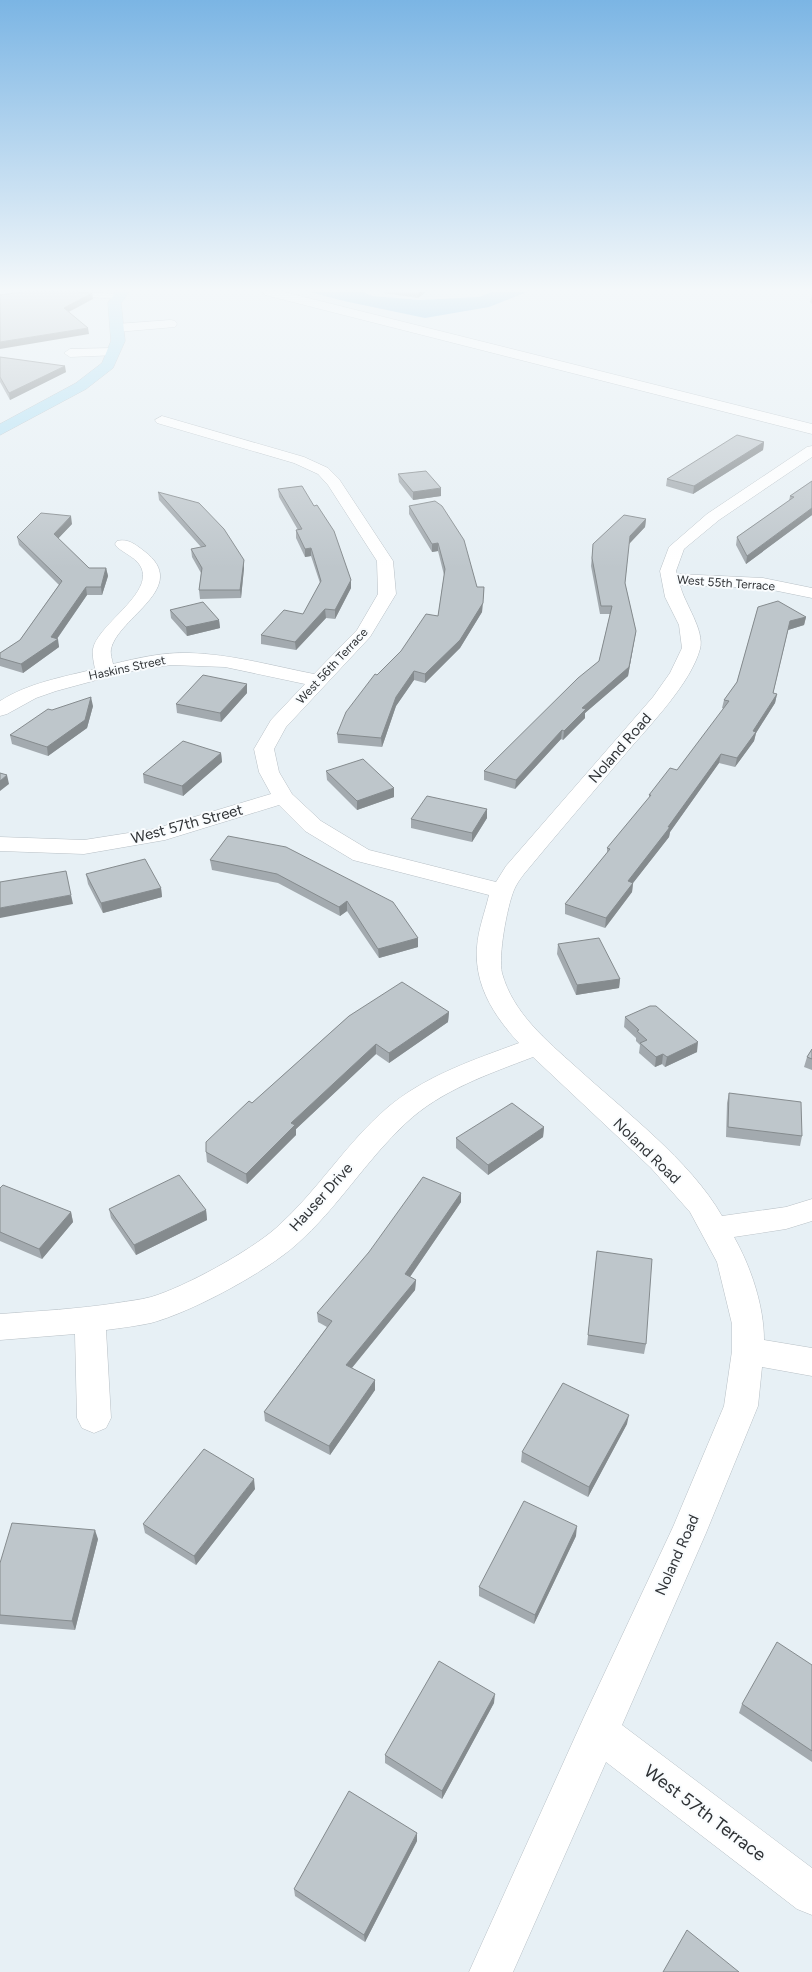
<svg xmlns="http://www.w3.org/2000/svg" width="812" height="1972" font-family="Figtree,sans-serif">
	<rect width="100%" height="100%" fill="#e7f0f5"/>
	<!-- forest -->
	<path fill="#83c2e9" d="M310,292H363L372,296L420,300L479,297L492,292H527L489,307L425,318L344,301Z"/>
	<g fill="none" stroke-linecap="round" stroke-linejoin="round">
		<defs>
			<path id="minor" d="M50,292L124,294L126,296L120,299L56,295Z
				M171,320L175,321L177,324L175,327L117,332L111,328L117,324Z
				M113,348L118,349L119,352L118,355L70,357L64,353L70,349Z
				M162,416L304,457L328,468L339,479L393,561L396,594L370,637L286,727L274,749L279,772L292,794L321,821L369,850L496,882L506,866L653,697L670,673L682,648L679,625L665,597L660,571L669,547L707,514L807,447L812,446V457L719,520L684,549L676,571L677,574L763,578L812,588V598L763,588L680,585C684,603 705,630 700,649C691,683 650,725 627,752C593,792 558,833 524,874C520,879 516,885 514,890C507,907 498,956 502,973C513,1013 546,1040 576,1067C624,1111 690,1160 722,1216L786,1207L812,1199V1221L786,1229L734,1237C751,1267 764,1306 764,1340L812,1348V1376L762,1367L758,1406L706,1533L622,1725L812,1868V1915L797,1909L606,1762L513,1972H469L584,1717L673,1527L724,1406L732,1351V1324L717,1262L690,1212L651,1168L533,1057C489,1074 441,1090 406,1123C366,1160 337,1209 297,1244C266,1272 192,1312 151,1323C137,1326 121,1328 106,1330L111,1418L106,1428L94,1433L82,1428L77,1418L75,1334L0,1340V1314C39,1311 78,1309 117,1303C128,1301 140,1300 151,1297C185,1287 250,1251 276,1228C317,1192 346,1143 387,1108C425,1076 473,1060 519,1043C494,1016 474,985 477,947C478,930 485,912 489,895L353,860L305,831L279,805L165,840L84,854L0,851V837L84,840L154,829L271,794L259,772L254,749L271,720L305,684L225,667L171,665L126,672L56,691L36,698L7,714L0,716V701C28,683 63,677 95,669C94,663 92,656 93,649C98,623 159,591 139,564C134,557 124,553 117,547L115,544L117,541C128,538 136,545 144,551C192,587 118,617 111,649C110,654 112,659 113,664C138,658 163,652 189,653C231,654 273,666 314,674L357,630L378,594L377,561L328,485L318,474L294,463L157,423L155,420Z"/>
			<path id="tertiary" d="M263,292H284L812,424V434L265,295Z"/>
			<path id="secondary" d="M116,292H129L121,303L125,341L113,368L86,389L0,435V424L76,383L102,363L111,341L108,303Z"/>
		</defs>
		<!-- minor casing -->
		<use href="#minor" stroke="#b8c0c6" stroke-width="1"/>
		<!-- tertiary casing -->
		<use href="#tertiary" stroke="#b8c0c6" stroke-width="1"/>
		<!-- secondary casing -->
		<use href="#secondary" stroke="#b8c0c6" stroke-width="1"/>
		<!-- minor -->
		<use href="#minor" fill="#fff" fill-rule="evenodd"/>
		<!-- tertiary -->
		<use href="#tertiary" fill="#fff" fill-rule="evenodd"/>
		<!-- secondary -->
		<use href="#secondary" fill="#b4e1f4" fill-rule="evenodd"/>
	</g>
	<!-- wall -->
	<path fill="#a3aaaf" d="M383,292H426L418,298L383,293Z
		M812,295V304L810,302Z
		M0,357L66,372L10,400L0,382Z
		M764,442L763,450L693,494L666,486L667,479Z
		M398,474L441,496L413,500L399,482Z
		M812,481V515L746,564L736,545L737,537L789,501L790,496Z
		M278,489L351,580V588L335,619L326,618L296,650L261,644V635L303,614L320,583L311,556L305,557L296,538V530H298L279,497Z
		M158,492L244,560V568L241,598L200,599L199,590L201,573L192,557L191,549L201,547L159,500Z
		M409,506L477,587H484L482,612L460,648L425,683L414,680L396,706L382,747L338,743L337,734L377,675L438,616L444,575L438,551L432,552L409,514Z
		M646,519L645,527L629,544L625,583L636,631L628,676L585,713V718L563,740L561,739L515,789L484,780V771L599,661L610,614H600L591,566L593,544Z
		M72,524L58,538L89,568H106L108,576L102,595H87L57,639L59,647L23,673L0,666V653L20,640L59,585L19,545L17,537Z
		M758,607L806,617L804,625L788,630L773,694H777L775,703L756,733L754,741L735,767L719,763L670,832L669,837L633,883L632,892L605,928L565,914V904L607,853V848L649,798V795L677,770L724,709L722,708L724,700L737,682Z
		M170,610L219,620L220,628L187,636L171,618Z
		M247,693L221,722L177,713L176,704Z
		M93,706L87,728L48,756L12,744L10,735L52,710Z
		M221,753L222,762L183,796L144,783L143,774Z
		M326,771L394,797L357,810L327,780Z
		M487,809V818L472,842L411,828V819Z
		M228,836L418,938V947L379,958L347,911L340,916L278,883L212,870L210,860Z
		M86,874L161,888L162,897L103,913L88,884Z
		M558,944L620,979L619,988L576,995L557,954Z
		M449,1012L448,1022L389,1063L376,1054L296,1129V1135L247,1184L207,1162L206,1152L252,1103L349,1016Z
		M625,1017L697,1052L665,1067L662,1064L655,1067L639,1053L640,1045L636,1041V1038L624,1027Z
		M812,1049V1070L804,1067L807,1057Z
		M729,1093L802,1136L800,1146L726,1137L727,1103Z
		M544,1127L543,1137L488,1175L456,1148V1138Z
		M0,1188L71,1212L73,1222L42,1259L0,1241Z
		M461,1193V1202L410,1277L416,1280L415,1290L352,1368L375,1380V1390L330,1455L265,1421L264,1412L327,1327L318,1322L317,1313Z
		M109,1209L206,1210L207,1220L136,1255L111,1218Z
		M597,1251L646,1344L644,1354L587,1345Z
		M627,1424L588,1497L521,1462L522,1452Z
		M255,1489L196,1565L145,1533L143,1524Z
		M576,1536L534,1624L479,1596V1587Z
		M98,1539L75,1630L0,1624V1563Z
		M812,1665V1762L739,1713L742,1704Z
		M494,1703L442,1799L385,1763V1755Z
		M417,1841L365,1942L295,1896L294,1889Z"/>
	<!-- shaded-wall -->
	<path fill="#858b8e" d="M418,292H426L418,298Z
		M92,293L93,299L65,314L64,308Z
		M88,328L89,334L0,349V342Z
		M65,366L66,372L10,400L9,393Z
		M764,442L763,450L693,494L694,486Z
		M441,488V496L413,500V492Z
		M812,508V515L746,564L747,556Z
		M71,516L72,524L55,542L54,534Z
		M646,519L645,527L629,544L630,536Z
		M438,543V551L432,552V544Z
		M311,548V556L305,557V549Z
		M244,560V568L241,598L240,590Z
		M106,568L108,576L102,595L101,587Z
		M351,580V588L335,619V610Z
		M86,587L87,595L56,640L58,639L59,647L23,673L21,664L51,637Z
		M484,587L482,612L460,648L425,683V674Z
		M325,609L326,618L296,650L295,642Z
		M806,617L804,625L788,630L771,702L790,621Z
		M219,620L220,628L187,636L186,627Z
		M636,631L628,676L585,713V718L563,740L564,731L582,708Z
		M414,671V680L396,706L382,747L381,738L396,697Z
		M247,684V693L221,722L220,713Z
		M777,694L775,703L756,733L754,741L735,767L737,758L753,731Z
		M91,697L93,706L87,728L48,756L47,747Z
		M562,730L561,739L515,789L516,780Z
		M221,753L222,762L183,796L182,786Z
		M721,754L719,763L670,832L669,837L633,883L632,892L605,928L606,918L628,881Z
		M7,775L9,784L0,791V781Z
		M394,788V797L357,810V801Z
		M487,809V818L472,842V833Z
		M161,888L162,897L103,913L101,903Z
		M71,895L73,904L0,918V908Z
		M347,901V911L340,916L339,907Z
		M418,938V947L379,958L378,949Z
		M620,979L619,988L576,995L577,985Z
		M449,1012L448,1022L389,1063V1053Z
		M698,1042L697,1052L665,1067L667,1057Z
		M376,1044V1054L296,1129V1135L247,1184L246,1174L291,1123Z
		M663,1054L662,1064L655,1067L656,1057Z
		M544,1127L543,1137L488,1175V1165Z
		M461,1193V1202L405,1284V1274Z
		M206,1210L207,1220L136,1255L134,1245Z
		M71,1212L73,1222L42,1259L39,1249Z
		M416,1280L415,1290L346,1375V1365Z
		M375,1380V1390L330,1455L329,1446Z
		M629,1415L627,1424L588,1497L589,1487Z
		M254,1479L255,1489L196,1565L194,1556Z
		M577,1526L576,1536L534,1624L535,1615Z
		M95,1530L98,1539L75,1630L72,1621Z
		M495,1694L494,1703L442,1799V1791Z
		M417,1833V1841L365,1942L364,1935Z"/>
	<!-- building -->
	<path fill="#bec6cb" stroke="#858b8e" d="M23,292H76L92,293L64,308L88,328L0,342V295Z
		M0,357L65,366L9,393L0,377Z
		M737,435L764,442L694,486L667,479Z
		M426,471L441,488L413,492L398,474Z
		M812,481V508L747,556L737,537L794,497L790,496Z
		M302,486L314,506L317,505L334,531L351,580L335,610L325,609L295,642L261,635L284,610L303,614L321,581L311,548L305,549L296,530L302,529L278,489Z
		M158,492L199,503L224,529L244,560L240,590H199L202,568L191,549L206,546Z
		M435,501L442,506L464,540L477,587H484L483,603L460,640L425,674L414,671L396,697L381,738L337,734L346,712L375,674L377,675L401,651L426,614L438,616L445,569L438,543L432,544L409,506Z
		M41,513L71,516L54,534L89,568H106L101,587H86L51,637L58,639L21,664L0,658V653L20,640L62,581L17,537Z
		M624,515L646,519L630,536L625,583L636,631L629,667L582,708L586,709L564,731L562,730L516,780L484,771L578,678L599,661L612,606H601L592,558L593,544Z
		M778,601L806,617L790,621L773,693L777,694L753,731L756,732L737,758L721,754L668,827H670L628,881L633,883L606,918L565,904L610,849L607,848L651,795H649L670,768L677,770L729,701L724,700L737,682L758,607Z
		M203,602L219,620L186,627L170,610Z
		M203,675L247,684L220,713L176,704Z
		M91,697L85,720L47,747L10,735L48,709L52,710Z
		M183,741L221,753L182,786L143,774Z
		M363,759L394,788L357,801L326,771Z
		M0,773L7,775L0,781Z
		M427,796L487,809L472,833L411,819Z
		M228,836L286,847L393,902L418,938L378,949L347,901L339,907L277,874L210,860Z
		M145,859L161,888L101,903L86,874Z
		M66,871L71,895L0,908V882Z
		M599,938L620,979L577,985L558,944Z
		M402,982L449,1012L389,1053L376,1044L291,1123L295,1125L246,1174L206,1152V1142L249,1101L252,1103L349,1016Z
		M650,1006H656L698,1042L667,1057L663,1054L656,1057L640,1043L647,1040L637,1031L639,1030L625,1017Z
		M812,1049V1059L807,1057Z
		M729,1093L801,1102L802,1136L728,1127Z
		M512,1103L544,1127L488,1165L456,1138Z
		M179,1175L206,1210L134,1245L109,1209Z
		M423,1177L461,1193L405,1274L416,1280L346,1365L375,1380L329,1446L264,1412L332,1321L317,1313L369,1252Z
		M3,1185L71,1212L39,1249L0,1232V1188Z
		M597,1251L652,1259L646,1344L588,1335Z
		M563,1383L629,1415L589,1487L522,1452Z
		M204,1449L254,1479L194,1556L143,1524Z
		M524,1501L577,1526L535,1615L479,1587Z
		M12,1523L95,1530L72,1621L0,1615V1563Z
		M777,1642L812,1665V1751L742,1704Z
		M439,1661L495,1694L442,1791L385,1755Z
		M349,1791L417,1833L364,1935L294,1889Z
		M687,1930L739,1972H663Z"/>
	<!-- sky -->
	<linearGradient id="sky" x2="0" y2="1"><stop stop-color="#7bb5e4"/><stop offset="0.51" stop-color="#f4f8fa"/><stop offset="1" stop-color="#f4f8fa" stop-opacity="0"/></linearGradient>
	<rect width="812" height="568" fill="url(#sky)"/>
	<g text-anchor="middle" stroke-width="4" stroke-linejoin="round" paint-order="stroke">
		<!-- far-street labels -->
		<g font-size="12" fill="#2f3235" stroke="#f9fcfe">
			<text transform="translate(726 583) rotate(4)" y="4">West 55th Terrace</text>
			<text transform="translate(332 666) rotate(-47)" y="4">West 56th Terrace</text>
			<text transform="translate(127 668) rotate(-12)" y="4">Haskins Street</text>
		</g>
		<!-- street labels -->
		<g font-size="15" fill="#2f3235" stroke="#f9fcfe">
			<text transform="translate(620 748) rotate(-49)" y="5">Noland Road</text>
			<text transform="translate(187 824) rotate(-15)" y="5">West 57th Street</text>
			<text transform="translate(647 1151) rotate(44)" y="5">Noland Road</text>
			<text transform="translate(321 1197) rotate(-48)" y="5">Hauser Drive</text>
			<text transform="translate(677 1555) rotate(-66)" y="5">Noland Road</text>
		</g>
		<!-- near-street labels -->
		<g font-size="18" fill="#2f3235" stroke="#f9fcfe">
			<text transform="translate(705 1813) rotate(37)" y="6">West 57th Terrace</text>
		</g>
	</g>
</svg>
